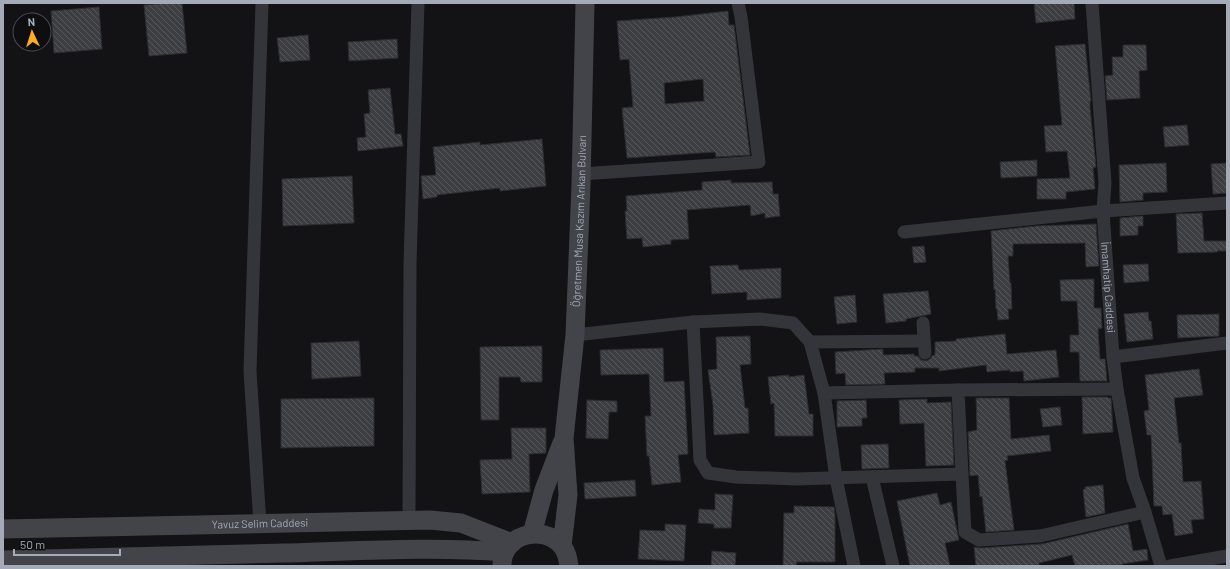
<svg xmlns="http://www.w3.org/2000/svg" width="1230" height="569" font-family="Barlow,sans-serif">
	<defs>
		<pattern id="building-back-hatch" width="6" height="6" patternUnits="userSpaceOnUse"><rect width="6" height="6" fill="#3d3e42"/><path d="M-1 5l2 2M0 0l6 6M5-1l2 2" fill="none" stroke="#56575b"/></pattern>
	</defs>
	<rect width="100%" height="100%" fill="#131315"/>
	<!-- building -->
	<path fill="url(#building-back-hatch)" stroke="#2d2d31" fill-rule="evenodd" d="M167,3H182L187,53L149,56L144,5Z
		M1034,3H1074L1075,19L1036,23Z
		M99,7L102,49L54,53L51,11Z
		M728,11L729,25H734L750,155L716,157L715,152L627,158L622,108L633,107L629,59L620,60L617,21L675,17ZM703,79L704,101L665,104L664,83Z
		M308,35L310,60L280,62L277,38Z
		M397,39L398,58L349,61L348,42Z
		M1085,44L1091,101H1090V108L1096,167L1093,168L1095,189L1066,192V199H1037V179L1070,178L1067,151L1046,152L1044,126L1062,125L1055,46Z
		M1123,45H1146L1147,70L1139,71L1140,98L1107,100L1105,76L1113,75L1112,57H1123Z
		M390,88L395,134H401L403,146L358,151L357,138L366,137L364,114L370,113L368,90Z
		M1187,125L1189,145L1165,147L1163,127Z
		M542,139L546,186L500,191V188L437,195V197L423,199L421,176L436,175L433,147L480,142V145Z
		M1037,160V176L1001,178L1000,162Z
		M1166,163L1167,192L1143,193V200L1120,202L1119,165Z
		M1227,163V193L1213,194L1211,164Z
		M352,176L354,223L283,226L282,179Z
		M731,180V183L772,182L773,194H778L780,216L765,218V213L751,216L750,205L687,210L689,239L671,240V244L643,247L642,238L627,239L625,211H627L626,196L702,190V182Z
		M1202,213L1204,241H1227V251H1217V252L1178,253L1176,214Z
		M1143,216V226H1138V235L1120,236V218Z
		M1096,224L1099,266L1086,267L1085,243L1013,244V256H1008L1010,283H1011L1012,309H1008L1009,319L998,320L997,309H996L995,289L994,290L991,231L1036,226Z
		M924,246L926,262L914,263L912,247Z
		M1148,264L1149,281L1124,283L1123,265Z
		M738,265L739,270L781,268V298L747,300V292L712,294L710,266Z
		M1094,279V308H1101L1102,328L1098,329L1100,359H1105L1107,381H1080L1079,352H1070V335H1079L1077,301H1061L1060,280Z
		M928,291L931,314L906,319V321L886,323L883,294Z
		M855,295L857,322L837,324L834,297Z
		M1148,312L1149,321H1151L1153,339L1127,342L1124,314Z
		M1219,314V336L1178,338L1177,315Z
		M1005,334L1007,354L1056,350L1059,377L1024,381L1023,371L1010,372V370L987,372L986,365L939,371V368H915V372L884,373L885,384L846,385L845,373L836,374L835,352L883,349V355L914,354V356H918L921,360L926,361L930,359L933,355H935V342L956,341V339Z
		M750,336L751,364L740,365L745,408H748L749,433L714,435L713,405L708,370L717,369L716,337Z
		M359,341L361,376L312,379L311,343Z
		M542,346V382H521L520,377H499V420H481L480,347Z
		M663,348L664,382L684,381L688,454L678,455L681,482L652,485L649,456H647L645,416H651L649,374L601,375L600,350Z
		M1199,369L1203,395L1174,398L1179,443H1181L1183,482L1201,481L1204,519L1191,520L1193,533L1175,536L1172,514L1163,515L1162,506H1154L1151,435H1147L1144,411L1149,410L1145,375Z
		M789,375V377L804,375L809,414H813V436H775L774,403L771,404L768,377Z
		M1082,397H1108V398H1111L1113,432L1083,434Z
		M374,398V446L281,448V399Z
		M976,398H1009L1011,439L1049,435L1051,451L1007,456L1008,460L1005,461L1014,530L986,532L982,496L980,497L978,475L970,476L968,432L977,430Z
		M927,399V403L951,402L954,465L926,466L924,423L900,424L899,400Z
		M587,400L617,401V412H609L608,439L586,438Z
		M866,400L867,418H862V426L837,427V401Z
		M1060,407L1062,425L1043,427L1040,409Z
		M511,428H546V453L529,454L530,492L482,494L480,460L512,459Z
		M888,444L889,468L862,469L861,445Z
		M635,480L636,496L585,499L584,483Z
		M1103,485L1105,513L1086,517L1083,490L1085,489V487Z
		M937,493L940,505L951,502L959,540L945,543L950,566H910L897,501Z
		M715,494L733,495L731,528H714V524L698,523L699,509L715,510Z
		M794,506L834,507L835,515V562H797L796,566H783L784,513H794Z
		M665,524L686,525L684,561L638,559L640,530L665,531Z
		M1128,524L1133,551L1147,549L1148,560L1122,564V565L1075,566L1072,555L1039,563V566H976L974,547L980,548L1042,544Z
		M712,551L736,553L735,566H711Z"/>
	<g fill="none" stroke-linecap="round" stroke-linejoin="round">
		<!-- street -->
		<g stroke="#34353a" stroke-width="13">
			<path id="s1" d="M1092,3L1105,183L1103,211L1113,357L1117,389L1133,478L1145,512L1161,566"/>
			<path d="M581,174L759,162L741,17L738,3"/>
			<path d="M904,232L1103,211L1227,203"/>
			<path d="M693,322L700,460L708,473L736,477L796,479L962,474L958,390"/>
			<path d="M923,323L925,353"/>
			<path d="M575,335L693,322L760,319L793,323L810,342L824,393L836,478L854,566"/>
			<path d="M810,342L924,341"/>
			<path d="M1113,357L1227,343"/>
			<path d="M824,393L958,390L1117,389"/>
			<path d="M962,474L965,532L979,540L1040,536L1145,512"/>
			<path d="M872,477L893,566"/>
			<path d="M409,521L410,264L418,3"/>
			<path d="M260,524L250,371L262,3"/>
			<path d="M1170,566L1227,556"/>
		</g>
		<!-- secondary -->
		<g stroke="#42444a" stroke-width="19">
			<path id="s2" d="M3,529L430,520L461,523L512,543"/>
			<path d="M532,534L544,490L562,443"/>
			<path id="s3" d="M562,546L568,495L564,438L575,335L581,185L585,3"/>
			<path d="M3,560C97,558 191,556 285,553C358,551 432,546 505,552"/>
			<path d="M502,566C501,535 543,523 562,546C567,552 568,559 569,566"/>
		</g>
	</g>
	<g text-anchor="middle" stroke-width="4" stroke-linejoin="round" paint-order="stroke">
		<!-- street labels -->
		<g font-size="11" fill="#a4aab6" stroke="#0e0e10">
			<text dy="4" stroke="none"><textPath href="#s3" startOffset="326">Öğretmen Musa Kazım Arıkan Bulvarı</textPath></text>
			<text dy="4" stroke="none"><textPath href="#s1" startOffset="285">İmamhatip Caddesi</textPath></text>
			<text dy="4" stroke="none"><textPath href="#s2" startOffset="257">Yavuz Selim Caddesi</textPath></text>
		</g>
	</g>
	<!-- border -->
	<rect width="1230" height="569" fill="none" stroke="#a4aab6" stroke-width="8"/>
	<!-- north arrow -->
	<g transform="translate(32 32) rotate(356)"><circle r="19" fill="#0e0e10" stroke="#4a4c52"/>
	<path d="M0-3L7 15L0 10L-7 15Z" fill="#fdac23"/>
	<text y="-6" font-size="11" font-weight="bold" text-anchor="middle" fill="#a4aab6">N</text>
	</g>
	<!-- scale -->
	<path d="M14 549v6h106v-6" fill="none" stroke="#a4aab6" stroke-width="2"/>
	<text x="20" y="549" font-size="12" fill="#a4aab6" stroke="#0e0e10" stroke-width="3" paint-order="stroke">50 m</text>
</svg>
